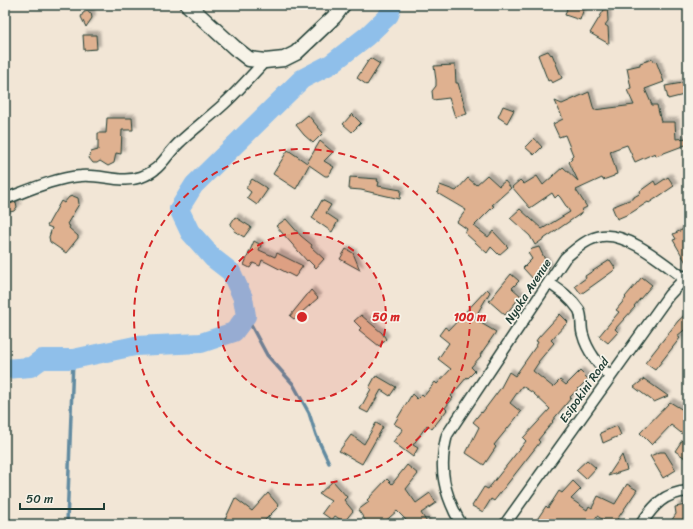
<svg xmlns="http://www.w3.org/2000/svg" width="693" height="529" font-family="Sriracha,sans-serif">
	<defs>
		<filter id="shadow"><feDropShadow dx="3.5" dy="-3.5" stdDeviation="1" flood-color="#0004"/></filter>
	</defs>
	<rect width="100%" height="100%" fill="#f2e6d6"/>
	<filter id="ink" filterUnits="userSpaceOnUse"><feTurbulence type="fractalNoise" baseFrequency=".025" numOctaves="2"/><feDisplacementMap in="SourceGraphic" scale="8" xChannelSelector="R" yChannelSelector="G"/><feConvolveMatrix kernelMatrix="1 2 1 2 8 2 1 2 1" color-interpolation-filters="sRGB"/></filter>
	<g filter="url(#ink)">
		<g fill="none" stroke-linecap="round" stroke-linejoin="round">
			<!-- stream -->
			<path stroke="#628ba1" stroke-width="3.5" d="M246,316L267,355L293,384L309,413L316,435L329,463
				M67,524L73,359"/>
			<!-- river -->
			<path stroke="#8fbfea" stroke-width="20" d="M5,369L31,367L42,359H73L135,346L201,343L234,332L246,316L243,298L231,272L213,258L190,232L179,209L194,185L302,79L331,64L367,36L389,15L392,5"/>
		</g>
		<!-- building -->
		<path fill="#dfb190" stroke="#1f3d34" filter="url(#shadow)" d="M568,5H585L580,20L565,15Z
			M607,5L608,21L605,25L608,27L609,44L590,33Z
			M87,11L91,13L92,18L86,27L81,17L83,13Z
			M83,35H96L97,49L84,50Z
			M548,51L551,55L552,54L562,78L552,83L550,80L548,81L538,55Z
			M370,58L380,64L367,85L357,78Z
			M653,59L654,62L656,61L664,82L645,89L652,105H657L661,122H675L676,139L688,138V144L656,156L655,153L635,162L627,145L610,151L617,174L614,175V176L603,180L602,178L576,190L587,207L581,210L583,212L535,245L530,236L510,218L520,209L542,229L570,212L560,197L558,195L555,198L552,193L530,208L512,187L520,180L524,184L537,176L543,185L563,167L578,181L569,162L572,159L571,157L573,155L565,135L559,137L553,124L563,119L555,101L562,104L589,92L594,110L634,105L627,90L631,88L627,68L640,65V63Z
			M455,65L456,83H458L467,114L455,117L449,98L433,100L432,91L436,86V80L434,66Z
			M688,82V94L668,99L665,86Z
			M503,106L514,110L507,123L498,117Z
			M352,114L361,123L352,132L343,124Z
			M308,115L323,133L313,143L304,135L296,125Z
			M107,118H132L133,130H122L121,154L116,153L114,163L108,166L100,161L97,163H93L89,158L91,152L98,150V133H106Z
			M534,138L542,147L534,155L525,147Z
			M320,141L333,152L324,161L334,167L328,176H325L309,165L296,189L273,174L288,150L307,163Z
			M487,175L499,186L505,181L511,188L492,205L494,206L474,226L488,237L493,231L508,247L499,255L491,247L487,253L465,233L467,229L457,222L466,210L437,193L440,185L456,191L468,178L476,185Z
			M350,177L378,179L377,181L379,182L378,186L401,190L400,199L361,190L349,189Z
			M668,177L674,186L649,203L648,202L631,213L617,219L612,207L634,198V197L641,193L640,191L654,181L656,185Z
			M252,179L268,189L257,205L247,198L251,192L246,188Z
			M73,196L78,198L79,204L67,224L70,226L69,228L78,236V238L66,253L50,242L49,237L52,228L47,226L61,201L64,203L69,197Z
			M322,200L331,205L326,213L338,221L332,232L312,218Z
			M16,202L17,207L14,211L10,212H5V205Z
			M235,217L251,227L244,237L234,231L235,229L230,225Z
			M286,219L301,236L312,245L311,247L324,259L316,268L308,260L307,261L276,226Z
			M684,229L688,236V266L673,240L676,239L673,234Z
			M254,241L261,245L259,250L275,257L277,253L303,266L295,277L262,260L260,266L253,263L250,268L244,265Z
			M539,247L549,268L535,281L523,268L532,259L528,253L532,249Z
			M346,249L353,253L360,270L340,259Z
			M610,260L616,269L581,294L575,286L586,278L585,276Z
			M511,274L519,281L512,288L521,296L505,315L489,301Z
			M642,277L652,285L634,306L635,307L615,329L618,332L608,343L599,336L619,312L616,310L626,298L625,297Z
			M487,289L490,292L474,319L496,332L480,355L481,356L471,367L475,371L468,378L467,377L451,396L453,398L445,408L447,410L432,429L427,425L413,445L418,448L413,457L393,442L403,429L394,424L412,394L417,399L422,394L424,396L435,382L437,384L451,369L438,359L449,343L439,335L445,327L449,330Z
			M311,290L318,298L294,319L290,316Z
			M688,312V327L677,336L680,338L655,370L645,363L678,321Z
			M560,314L568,322L551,340L554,343L538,362H539L533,371L553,387L560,380L566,385L580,371L588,379L570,397L571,398L552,421L553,422L538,440L540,442L494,501L491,499L483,512L472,506L484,487L488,489L526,441L523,438L550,409L533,393L522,386L510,403L521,412L494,445L496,447L484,465L466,453L479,427L473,422L481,412L482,413L500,389L509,372L515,376L536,346L538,342L536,341L538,338Z
			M361,315L382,333L386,339L379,346L359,330L361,328L354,321Z
			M377,376L396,387L390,396L381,390L368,413L360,409L371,389L369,388L375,377L376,378Z
			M644,379L668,396L654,402L634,387Z
			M670,402L688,413V460L675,451L685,436L671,425L652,445L640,433Z
			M376,423L383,427L362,464L339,451L351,435L364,444Z
			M617,426L621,435L603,443L600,433Z
			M660,452H665L676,470L663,478L650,456Z
			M622,455L627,470L608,476Z
			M587,460L596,468L586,479L576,470Z
			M407,465L418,474L406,489L416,503L430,493L436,503L421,513L428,524H410L397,511L382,524H368L358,510L369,502L367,500L387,479L392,484Z
			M333,481L347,497L344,500L353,511L344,522L335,516L332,520L322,513L331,501L319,494Z
			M573,481L581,489L571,499L587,510L589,506L592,508L598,496L615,504L627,484L637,490L614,524H610L597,516L591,524H534L546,506L548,508L559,491L562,493Z
			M268,493L279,506L261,524H223L235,498L252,511Z
			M686,505L688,513L687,516H685L686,521L669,524L676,514L675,507Z"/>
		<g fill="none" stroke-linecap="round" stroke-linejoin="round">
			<defs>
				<path id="street" d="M5,199C29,190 55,178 81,176C101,174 121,184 141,177C162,170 166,154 181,141C195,128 211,116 225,103C239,90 252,75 265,61
					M549,283C561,291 571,298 579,310C583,318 580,327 583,335C587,351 599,365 610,377
					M461,524C444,494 438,469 447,435L565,258C576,249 587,238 602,236C629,233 663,263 684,278
					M505,524L669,295L688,275
					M641,524C654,505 664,493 688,491"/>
				<path id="secondary" d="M188,5L235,48L249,59L265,61L284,59L296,53L334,17L343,5"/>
			</defs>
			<!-- street casing -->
			<use href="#street" stroke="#1f3d34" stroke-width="13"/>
			<!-- secondary casing -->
			<use href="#secondary" stroke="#1f3d34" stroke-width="17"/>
			<!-- street -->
			<use href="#street" stroke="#f7f3e8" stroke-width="10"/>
			<!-- secondary -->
			<use href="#secondary" stroke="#f7f3e8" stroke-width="14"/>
		</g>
	</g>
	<!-- distance rings -->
	<circle cx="302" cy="317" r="84" fill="#d62828" fill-opacity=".12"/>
	<g fill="none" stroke="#d62828" stroke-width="2" stroke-dasharray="7 5">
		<circle cx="302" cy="317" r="84"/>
		<circle cx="302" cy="317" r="168"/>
	</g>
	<g text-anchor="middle" stroke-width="3.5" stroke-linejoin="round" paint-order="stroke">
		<!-- street labels -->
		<g font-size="12" fill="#1f3d34" stroke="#f7f3e8">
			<text transform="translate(528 291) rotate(-57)" y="4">Nyoka Avenue</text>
			<text transform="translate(584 390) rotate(-55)" y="4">Esipokini Road</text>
		</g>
	</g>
	<circle cx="302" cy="317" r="6" fill="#d62828" stroke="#f7f3e8" stroke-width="2"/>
	<g font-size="12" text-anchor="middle" font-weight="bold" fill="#d62828" stroke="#f7f3e8" stroke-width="3.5" stroke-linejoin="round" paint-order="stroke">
		<text x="386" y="321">50 m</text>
		<text x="470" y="321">100 m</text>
	</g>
	<!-- margin -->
	<rect width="693" height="529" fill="none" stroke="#f7f3e8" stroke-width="20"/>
	<rect x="10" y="10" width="673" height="509" fill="none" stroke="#1f3d34" stroke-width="1.5" filter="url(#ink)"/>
	<!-- scale -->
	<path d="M20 503v6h84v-6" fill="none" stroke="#1f3d34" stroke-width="2"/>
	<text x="26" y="503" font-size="12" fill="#1f3d34" stroke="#f7f3e8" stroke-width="3" paint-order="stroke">50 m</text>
</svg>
